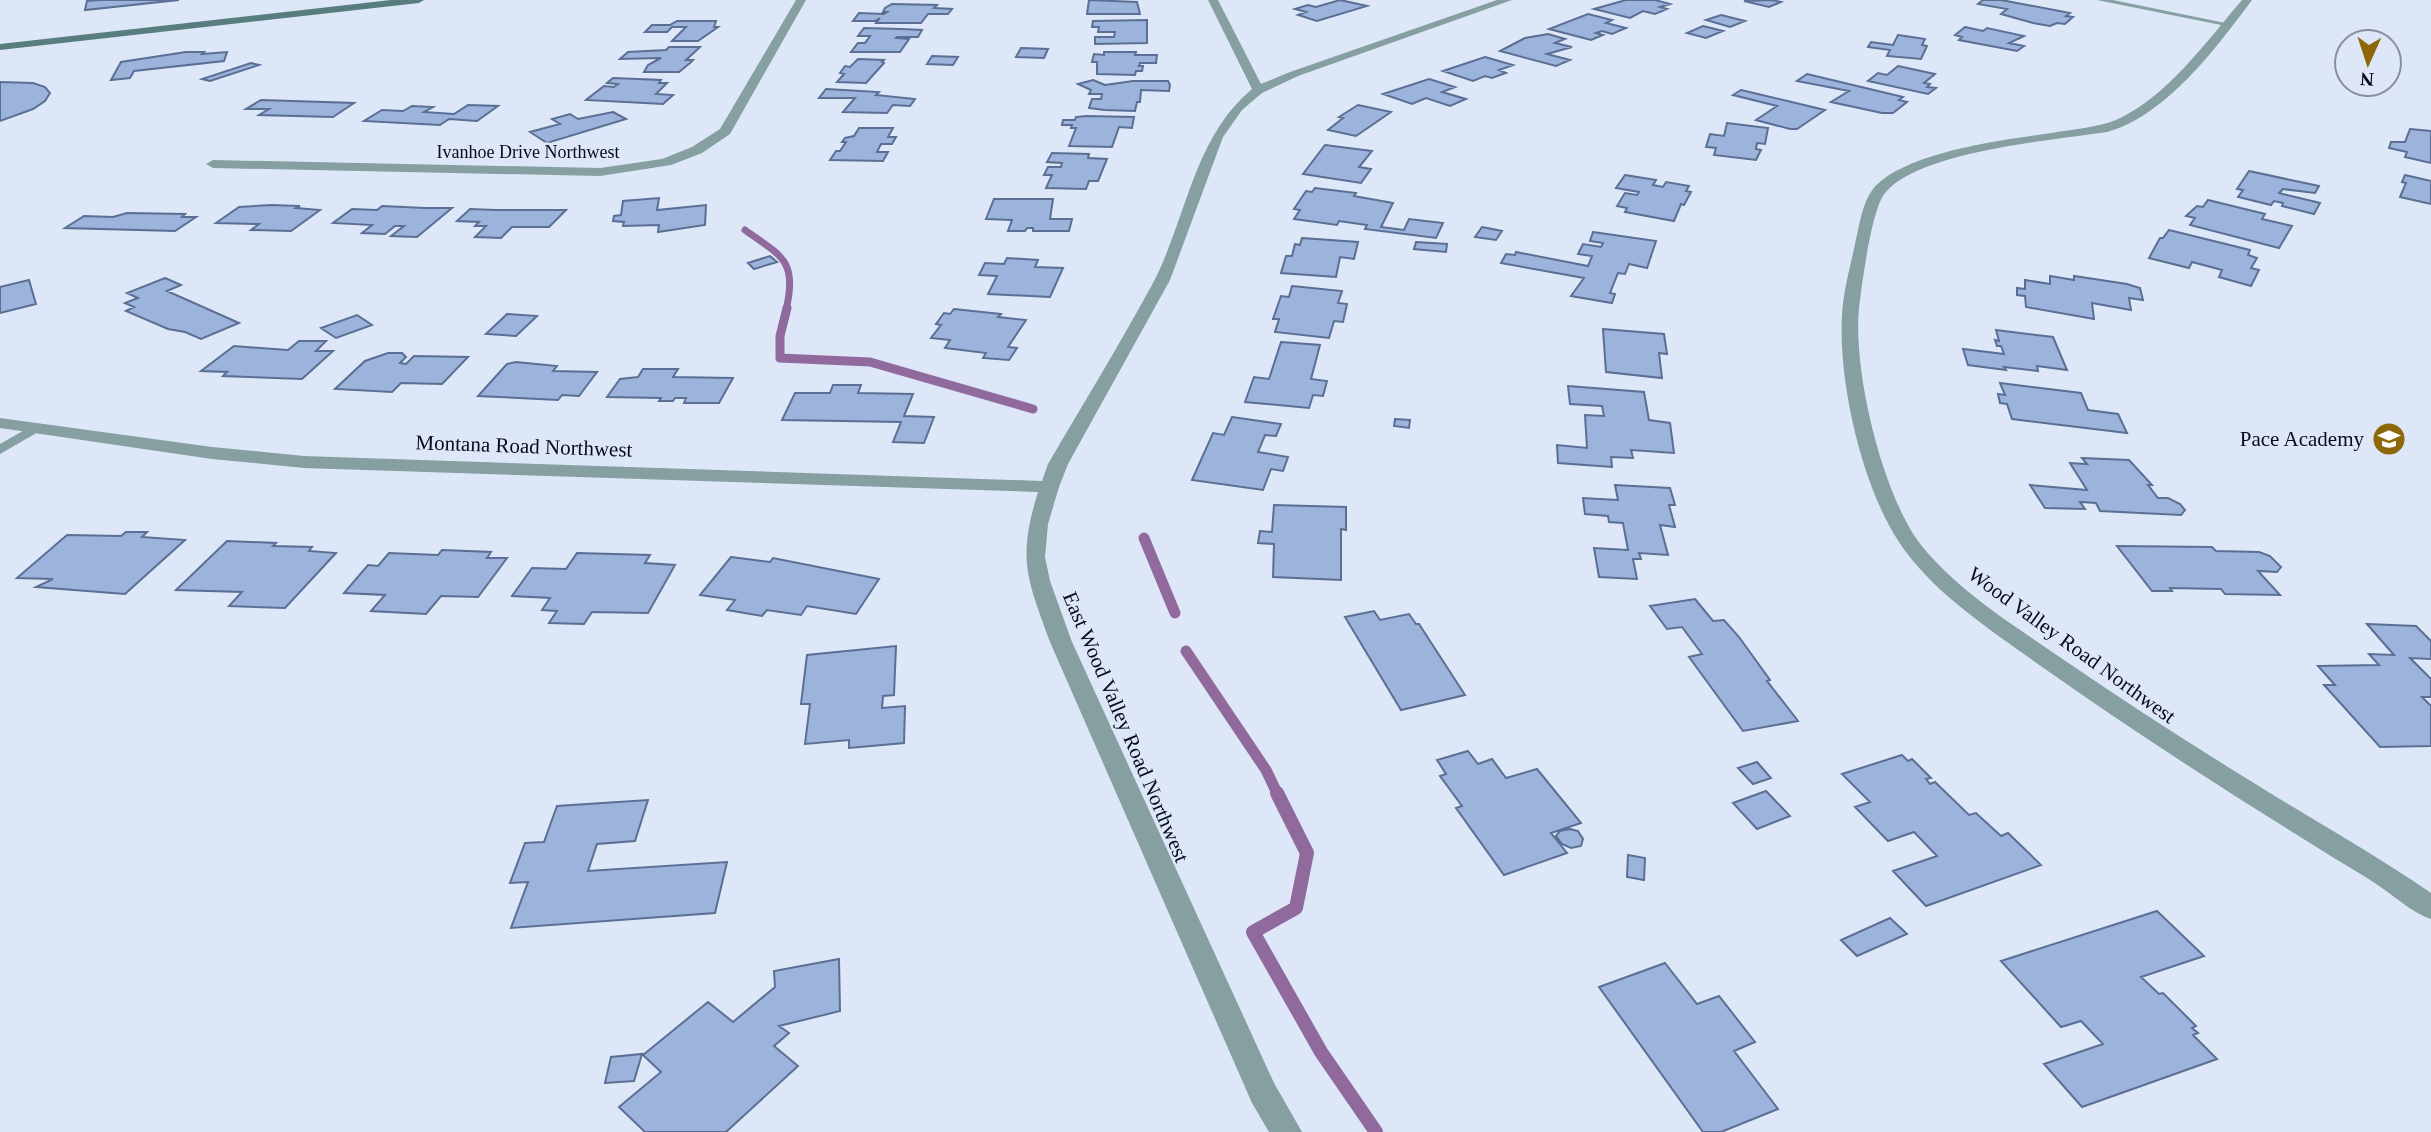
<svg xmlns="http://www.w3.org/2000/svg" width="2431" height="1132" font-family="Georgia,serif">
	<rect width="100%" height="100%" fill="#dde7f8"/>
	<g fill="none" stroke-linecap="round" stroke-linejoin="round">
		<!-- stream-far3 -->
		<path stroke="#906a9d" stroke-width="7" d="M745,230C781,256 798,260 786,310"/>
		<!-- stream-far2 -->
		<path stroke="#906a9d" stroke-width="9" d="M787,308L780,336V358L870,362L1033,409"/>
		<!-- stream-far1 -->
		<path stroke="#906a9d" stroke-width="11" d="M1144,538L1175,613
			M1186,651L1266,770L1278,795"/>
		<!-- stream -->
		<path stroke="#906a9d" stroke-width="14" d="M1277,793L1307,853L1296,908L1253,932L1321,1052L1376,1132"/>
	</g>
	<!-- building -->
	<path fill="#9cb3db" stroke="#5a6f93" stroke-width="2" d="M100,0H179L85,10L87,1Z
		M1089,0L1137,2L1140,14H1087Z
		M1340,0L1367,6L1317,21L1298,15L1306,12L1295,9L1308,5L1316,7Z
		M1626,0H1655L1670,4L1660,7L1667,9L1655,14L1643,11L1630,18L1594,9Z
		M1772,0L1781,2L1769,7L1744,1Z
		M1983,0H2001L2070,13L2066,16L2073,17L2065,24L2057,23L2050,26L2033,23L2001,14L2007,9L1978,4Z
		M892,4L937,5L934,8L952,9L948,14H928L921,23H876L880,18L875,21H853L859,13L884,14L887,12H883L885,8Z
		M1588,14L1612,20L1606,23L1626,28L1612,34L1602,31L1596,33L1603,35L1591,40L1549,29Z
		M1721,15L1745,21L1730,27L1706,20Z
		M1147,20V43L1095,44V37H1114L1115,32H1098L1099,27H1092L1093,21Z
		M677,21H716L714,27H718L698,41H672L686,27H672L667,32H645L652,25H670Z
		M1703,26L1723,31L1706,38L1687,33Z
		M1965,27L1983,31L1987,28L2024,36L2009,43L2024,46L2017,51L1959,40L1962,37L1955,35Z
		M864,28L902,29L922,30L918,37H897L896,38L909,39L900,52H851L858,43H865L870,36H858Z
		M1548,34L1565,39L1555,43L1572,47L1547,54L1570,60L1556,66L1500,51L1525,38Z
		M1898,35L1925,39L1922,45L1927,46L1921,59L1887,56L1890,50L1868,47L1871,42L1893,45Z
		M669,47H700L686,60H693L690,63L679,72H644L648,65L661,58L620,59L628,52L666,50Z
		M1021,48L1048,49L1044,58L1016,57Z
		M186,52H204L202,54L227,52L224,61L134,71L130,78L111,80L121,62Z
		M1104,52H1136L1135,55H1157L1156,63H1140L1139,66H1143L1142,71H1136L1135,75L1097,74V62H1092L1094,54L1104,55Z
		M932,56L958,57L953,65L927,64Z
		M1485,57L1513,65L1499,70L1506,73L1492,78L1485,76L1473,81L1443,71Z
		M858,59L884,60L882,62L884,63L866,83L837,82L844,74L840,73L845,66L850,67Z
		M251,63L259,65L210,81L202,79Z
		M1898,66L1935,74L1924,83L1930,84L1927,87L1936,88L1928,94L1868,81L1878,73L1887,75Z
		M1807,74L1903,97L1899,100L1907,102L1893,113H1882L1831,102L1849,91L1797,81Z
		M613,78L661,80L659,83H667L656,94L673,95L663,104L586,100L604,86L614,87L618,84L607,83Z
		M1429,79L1455,87L1442,92L1466,99L1450,106L1426,98L1412,104L1383,94Z
		M1093,80L1105,85L1133,81H1168L1170,85L1169,91L1141,90L1140,102H1137L1135,111L1104,110L1089,108L1092,99H1101L1102,94H1089L1091,90L1078,84Z
		M0,82L33,83L45,87L50,93L45,101L33,109L0,121Z
		M826,89L879,92L876,95L915,99L910,106L893,105L887,113L843,112L855,98H819Z
		M1741,90L1825,110L1797,129H1790L1756,120L1777,106L1733,95Z
		M261,100L354,103L333,117L259,115L269,109H246Z
		M468,105L498,106L477,121L449,119L440,125L364,121L382,110L403,111L412,106L433,107L424,112L454,114Z
		M1358,105L1391,112L1356,136L1328,130L1343,118L1339,117Z
		M613,112L626,119L547,143L530,132L560,124L552,119L570,114L578,119Z
		M1076,117L1087,116L1134,117L1132,128L1119,127L1112,147L1069,146L1076,128H1071L1072,125H1062L1063,120H1075Z
		M1727,123L1768,128L1765,144L1757,143L1756,149L1761,150L1756,160L1714,155L1716,148L1706,147L1710,134L1724,136Z
		M859,128H893L888,137H896L892,144H881L877,152H888L883,161L830,160L836,151H840L846,142H842L845,138L854,136Z
		M2410,129L2431,131V163L2405,157L2407,152L2389,148L2391,142H2405Z
		M1325,145L1372,151L1359,167L1371,169L1361,183L1303,174Z
		M1052,153L1089,154L1088,158L1107,159L1098,181H1089L1086,189L1046,188L1052,175H1044L1048,167H1061L1062,163L1047,162Z
		M2249,171L2319,186L2315,193L2283,189L2279,193L2320,203L2314,214L2282,206L2283,203L2274,201L2271,205L2238,197L2243,190L2237,189Z
		M1625,175L1656,180L1653,185L1663,187L1666,182L1689,186L1686,191L1691,192L1684,205L1681,204L1674,221L1625,212L1627,208L1617,206L1625,193L1637,195L1639,192L1616,188Z
		M2405,175L2431,181V204L2400,197L2406,183L2402,182Z
		M1315,188L1356,193L1354,196L1393,203L1381,227L1404,230L1409,219L1443,223L1436,238L1365,229L1367,225L1339,221L1337,225L1294,219L1300,210L1294,209L1306,191L1312,192Z
		M659,198L657,210L706,205L705,225L658,232L659,225L623,226L624,222L613,221L614,216L621,215L623,201Z
		M994,199H1053L1050,219H1072L1069,231H1033V228H1027L1025,231H1008L1012,220L986,219Z
		M2208,200L2265,214L2262,219L2292,226L2279,248L2190,225L2195,218L2186,216L2197,206L2203,207Z
		M271,205L300,206L296,208L320,210L291,231L251,230L259,224L216,223L239,207Z
		M382,206L425,208H452L417,237L391,236L404,226H395L385,234L362,233L372,225L333,223L352,209L377,210Z
		M470,209L496,210H566L549,227H512L501,238L475,237L486,226H475L479,222L457,221Z
		M127,213L185,214L182,217H196L175,231L65,228L84,216L113,217Z
		M1482,227L1502,231L1496,240L1475,237Z
		M2169,230L2250,250L2248,255L2257,258L2251,268L2259,270L2251,286L2219,277L2222,270L2192,262L2189,268L2149,258L2160,238H2163Z
		M1593,232L1656,241L1647,268L1629,264L1625,274L1618,273L1610,293L1615,294L1612,303L1571,296L1584,278L1501,263L1506,254L1515,255L1516,252L1588,266L1592,256L1578,254L1583,244L1601,247L1603,243L1590,241Z
		M1302,238L1358,242L1354,259L1340,257L1336,277L1281,273L1286,256H1292L1295,244L1300,245Z
		M1416,242L1447,244L1446,252L1414,249Z
		M770,256L777,262L754,269L748,263Z
		M1007,258L1038,260L1035,267L1063,268L1050,297L988,294L997,276L979,275L985,263L1004,264Z
		M2050,276L2074,280V276L2127,284L2140,288L2143,300L2129,298L2131,310L2092,303L2094,319L2026,307L2025,296L2017,295V288L2025,289V280L2050,284Z
		M165,278L181,285L167,291L239,323L201,339L185,332L168,329L126,311L134,307L125,303L138,298L127,293Z
		M29,280L36,304L0,313V287Z
		M1292,286L1342,291L1338,303L1347,304L1343,322L1334,321L1329,338L1275,332L1279,319H1273L1281,296L1289,297Z
		M954,309L1001,314L998,317L1026,320L1008,347L1017,348L1009,360L983,358L986,353L945,348L950,340L931,338L941,325L936,324L944,313L950,314Z
		M507,314L537,316L516,336L486,334Z
		M357,315L372,325L336,338L321,328Z
		M1603,329L1664,334L1667,354L1659,353L1662,378L1606,372Z
		M1996,330L2053,337L2067,370L2037,366L2038,371L2004,367L2006,370L1968,365L1963,349L2004,354L2001,346H1997L1995,340L1999,341Z
		M299,341H326L316,351H333L302,379L223,376L227,372L201,371L234,346L288,350Z
		M1281,342L1320,345L1311,379L1327,381L1323,396L1313,395L1309,408L1245,402L1254,377L1269,379Z
		M388,353H402L406,357L400,363L406,364L414,356L468,357L442,384L401,383L392,392L335,389L365,361Z
		M516,362L557,366L553,371L597,372L579,396L562,395L558,400L478,396L507,364Z
		M643,369H678L673,377L733,378L719,403H684L686,398H675L673,401H659L661,398L607,397L620,379L638,377Z
		M2000,383L2081,393L2088,410L2118,414L2127,433L2012,419L2007,404L2000,403L1998,394L2005,395Z
		M833,385H861L858,393L913,394L904,416L934,417L924,443L893,442L901,422L782,420L795,393H830Z
		M1568,386L1644,392L1649,420L1670,423L1674,453L1631,450L1633,458L1611,457L1612,467L1558,463L1557,445L1587,448L1585,415L1604,416L1602,406L1570,404Z
		M1232,417L1281,424L1276,436L1265,435L1258,452L1288,457L1283,471L1271,469L1263,490L1192,480L1213,433L1224,435Z
		M1395,419L1410,420L1409,428L1394,426Z
		M2082,458L2129,460L2152,485H2148L2158,498H2168L2180,504L2185,510L2181,515L2100,511L2096,503L2080,502L2085,509L2045,508L2030,485L2087,490L2070,463L2087,464Z
		M1615,485L1670,488L1675,505H1669L1675,527L1660,525L1668,555L1639,553L1641,559H1633L1637,579L1599,577L1594,548L1628,550L1623,523L1609,522L1608,516L1585,514L1583,498L1618,500Z
		M1274,505L1346,507V530L1341,529V580L1273,577L1274,544L1258,543L1260,531L1272,532Z
		M126,532H147L142,537L185,540L125,594L36,587L53,579L17,578L67,535L121,536Z
		M227,541L276,543L273,546L312,547L309,551L336,553L285,608L229,606L242,592L176,590Z
		M2117,546L2212,547L2216,551L2259,552L2270,556L2281,567L2277,572L2258,571L2280,595L2225,594L2221,589L2170,588L2172,591H2152Z
		M442,550L491,552L487,558H507L478,597L441,596L426,614L371,611L385,595L344,593L368,565L378,566L389,553L438,555Z
		M577,553L650,555L645,563L675,565L648,613L592,612L584,624L549,623L557,611L542,610L550,598L512,596L532,568L566,569Z
		M731,557L770,562L773,558L879,579L856,614L807,606L801,615L767,610L762,616L727,610L735,600L700,595Z
		M1695,599L1713,621L1724,620L1739,637L1770,680L1767,681L1798,721L1743,731L1689,657L1702,654L1682,627L1667,629L1650,606Z
		M1374,611L1380,620L1409,614L1416,624H1419L1465,695L1401,710L1345,617Z
		M2367,624L2416,626L2431,641V659L2410,658L2431,679V697H2422L2431,706V746L2380,747L2324,685H2335L2318,666L2379,665L2369,654L2394,655Z
		M896,646L894,695L883,696L882,708L905,706L904,743L849,748V740L805,744L810,704H801L807,655Z
		M1468,751L1478,764L1492,759L1506,778L1537,769L1581,823L1551,833L1567,853L1504,875L1456,808L1462,806L1440,776L1446,774L1437,760Z
		M1902,755L1908,761L1912,759L1931,778L1926,779L1930,784L1935,782L1969,815L1976,813L2001,836L2008,833L2041,865L1926,906L1893,871L1937,856L1914,832L1888,841L1855,807L1870,802L1842,774Z
		M1757,762L1771,778L1753,784L1738,768Z
		M1766,791L1790,816L1757,829L1733,803Z
		M648,800L635,841L597,844L588,871L727,862L715,913L511,928L528,882L510,883L525,843L544,842L557,806Z
		M1570,829L1578,831L1583,839L1581,846L1571,848L1562,844L1556,836L1560,831Z
		M1628,855L1645,858L1644,880L1627,877Z
		M2157,911L2204,956L2141,977L2159,994L2163,993L2196,1026L2192,1028L2198,1033L2193,1035L2217,1059L2082,1107L2044,1064L2103,1044L2081,1021L2061,1027L2001,961Z
		M1890,918L1907,934L1857,956L1841,940Z
		M839,959L840,1011L779,1026L789,1033L774,1046L798,1066L726,1132H645L619,1107L661,1072L643,1055L708,1002L733,1022L775,987L774,971Z
		M1665,963L1697,1004L1719,996L1755,1042L1734,1051L1778,1109L1721,1132H1703L1599,987Z
		M642,1054L634,1081L605,1083L611,1057Z"/>
	<g fill="none" stroke-linecap="round" stroke-linejoin="round">
		<!-- lane -->
		<path fill="#869fa1" fill-rule="evenodd" d="M2097,0H2113L2230,24L2226,26Z
			M35,424L40,425L42,428L40,431L0,454V444Z"/>
		<!-- street -->
		<path fill="#869fa1" fill-rule="evenodd" d="M796,0H806L730,134L702,153L671,165L600,176L213,168L206,164L213,160L600,168L662,159L692,147L720,129Z
			M1208,0H1218L1261,84L1290,72L1497,0H1512L1298,76L1262,93L1242,110L1223,137L1170,280L1068,464L1059,487L1048,524L1045,557L1050,581L1072,642L1274,1083L1302,1132H1269L1252,1103L1050,642C1027,578 1017,560 1038,492L304,468L212,459L0,428V418L212,447L304,456L1042,481L1048,464C1083,404 1120,344 1153,283C1187,218 1193,138 1252,89Z
			M2242,0H2252C2217,47 2166,116 2107,132C2055,140 1919,151 1885,193C1872,209 1863,277 1860,300C1850,363 1882,495 1921,545C1959,592 2015,626 2064,660C2131,706 2200,750 2270,793C2324,826 2379,857 2431,893V919C2413,913 2398,899 2382,888C2364,875 2345,865 2326,853C2231,794 2137,734 2045,669C1997,634 1942,600 1906,552C1864,497 1838,385 1842,316C1843,292 1850,268 1855,244C1859,227 1862,203 1873,189C1903,152 2006,139 2052,133C2073,129 2096,128 2116,120C2167,97 2206,42 2242,0Z"/>
		<!-- secondary -->
		<path fill="#577d7f" fill-rule="evenodd" d="M391,0H424L419,3L0,50V44Z"/>
	</g>
	<!-- icons -->
	<defs>
		<symbol id="school-disc" viewBox="-11 -11 22 22"><circle r="9.5" fill="#8e670b" stroke="#dde7f8"/><path d="M0-5L7-2L0 1L-7-2ZM-4 1L0 2.5L4 1V4Q0 6-4 4Z" fill="#fff"/></symbol>
	</defs>
	<g fill-rule="evenodd">
		<use href="#school-disc" x="2370" y="420" width="38" height="38"/>
	</g>
	<g text-anchor="middle" stroke-width="5" stroke-linejoin="round" paint-order="stroke">
		<!-- far-street labels -->
		<g font-size="18" fill="#060c1a" stroke="#dde7f8">
			<text x="528" y="158">Ivanhoe Drive Northwest</text>
		</g>
		<!-- poi labels -->
		<g font-size="21" fill="#060c1a" stroke="#dde7f8" text-anchor="end">
			<text x="2364" y="446">Pace Academy</text>
		</g>
		<!-- street labels -->
		<g font-size="21" fill="#060c1a" stroke="#dde7f8">
			<text transform="translate(524 446) rotate(2)" y="7">Montana Road Northwest</text>
			<text transform="translate(2072 645) rotate(36)" y="7">Wood Valley Road Northwest</text>
			<text transform="translate(1126 727) rotate(67)" y="7">East Wood Valley Road Northwest</text>
		</g>
	</g>
	<!-- north arrow -->
	<g transform="translate(2368 63) rotate(183)"><circle r="33" fill="#dde7f8" stroke="#878f9f" stroke-width="2"/>
	<path d="M0-5L12 26L0 18L-12 26Z" fill="#8e670b"/>
	<text y="-10" font-size="19" font-weight="bold" text-anchor="middle" fill="#060c1a">N</text>
	</g>
</svg>
